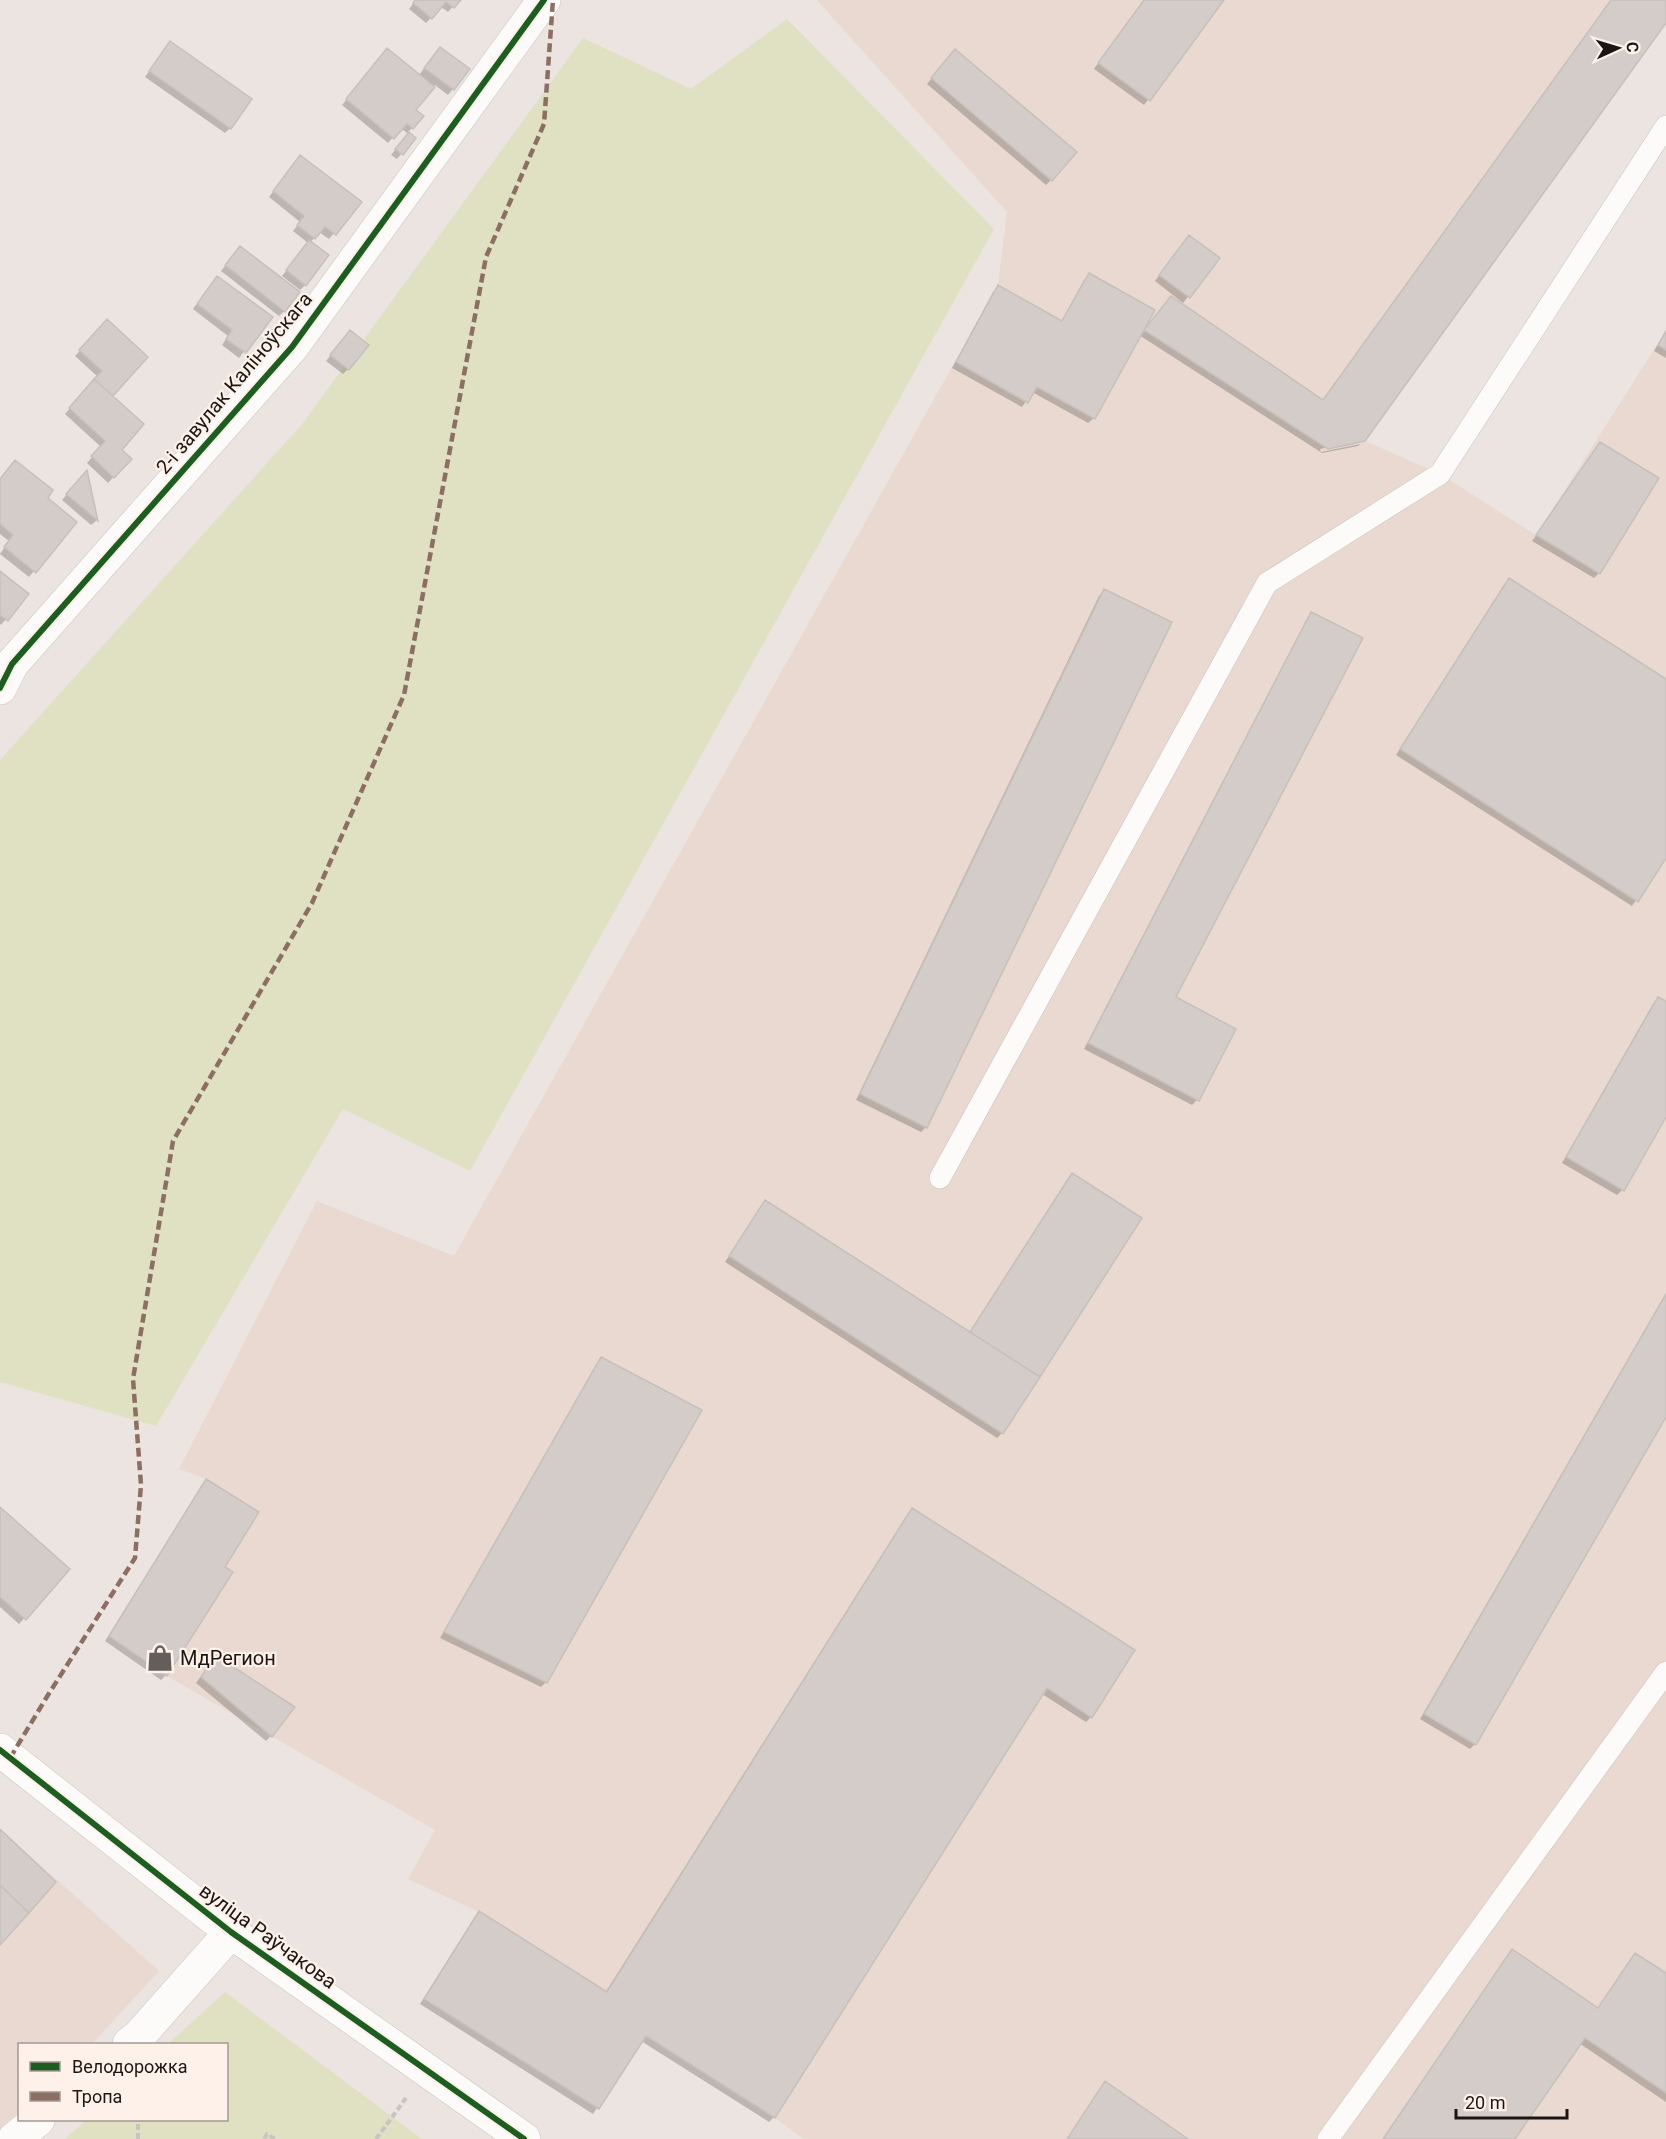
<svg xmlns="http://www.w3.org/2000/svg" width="1666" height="2139" font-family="Roboto,sans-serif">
	<rect width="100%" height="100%" fill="#ece4e0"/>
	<!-- built -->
	<path fill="#e9d9d0" d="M817,0H1666V23L1365,441L1440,474L1536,535L1666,331V2139H804L775,2118L646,2036L599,2109L424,1999L479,1912L408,1879L435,1830L167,1676L109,1636L206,1479L179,1469L317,1201L454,1256L998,285L1007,212Z
		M0,1829L159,1971L92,2044H20L19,2112L0,2129Z"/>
	<!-- green -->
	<path fill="#dfe1c2" d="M787,19L994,229L470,1171L343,1109L156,1426L0,1382V760L303,423L583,38L691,89Z
		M225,1992L422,2139H65L86,2120H226V2044H168Z"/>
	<!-- shadow -->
	<path fill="#0003" d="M416,0H459L448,12L441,7L426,23L409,9Z
		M1144,0H1222L1144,105L1094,69Z
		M1612,0H1666V20L1364,440L1320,449L1321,452L1360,444L1358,446L1322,453L1139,335L1094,418L1088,423L1032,392L1022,407L952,368L993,292L998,287L1061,322L1084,280L1089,275L1145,330L1322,401Z
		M165,49L230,128L225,133L145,77Z
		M435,54L468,70L448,95L435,85L414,110L412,128L407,133L414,138L397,159L391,155L408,134L401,128L388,143L342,105L382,56L419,75Z
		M950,56L1051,180L1046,185L927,84Z
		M295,162L360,202L329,239L319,232L310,243L305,285L300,290L282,276L308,243L293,231L300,222L269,197Z
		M1189,237L1218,258L1183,303L1155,281Z
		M235,253L284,311L279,316L221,271Z
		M212,283L271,317L239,358L222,345L228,336L193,309Z
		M102,326L146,357L111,396L119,450L130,459L108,483L87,463L101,447L65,414L98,377L75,356Z
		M1666,330V358L1654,351Z
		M345,337L348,369L343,374L326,361Z
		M1600,444L1599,573L1594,578L1532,541Z
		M86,473L96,521L91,525L62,500Z
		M0,480L46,498L75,522L29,577L0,554L9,541L0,534Z
		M0,573L26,595L1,625L0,624Z
		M1509,580L1666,681V855L1632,906L1396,755L1504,585Z
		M1105,591L926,1127L921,1132L856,1100L1099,596Z
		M1312,613L1174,998L1197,1100L1192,1105L1084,1049L1307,619Z
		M1658,999L1666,1003V1114L1622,1190L1617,1195L1562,1163L1653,1004Z
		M1072,1175L1002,1433L997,1438L725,1262L765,1202L969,1333L1067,1180Z
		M1666,1293V1414L1475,1744L1470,1749L1420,1719Z
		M601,1359L546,1682L541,1687L440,1638L596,1365Z
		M207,1481L223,1568L231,1573L166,1675L161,1680L105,1641L202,1486Z
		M0,1509L68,1570L19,1624L0,1607Z
		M907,1515L1091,1717L1086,1722L1042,1694L774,2117L769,2122L641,2041L593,2114L420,2004L474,1918L605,1993Z
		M215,1657L271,1736L266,1741L196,1683Z
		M1636,1954L1666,1975V2102L1579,2043L1514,2139H1383L1507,1956L1597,2009Z"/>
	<!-- building -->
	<path fill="#d3ccc9" stroke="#c6c0bc" stroke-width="1.5" d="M415,0H461L454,8L446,2L432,19L413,3Z
		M1144,0H1224L1150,101L1098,63Z
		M1611,0H1666V23L1365,441L1328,449L1144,330L1171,296L1323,400Z
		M170,41L252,99L231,129L149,71Z
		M440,47L470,69L454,90L424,68Z
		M387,48L435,87L416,110L424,116L413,129L407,124L394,139L346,99Z
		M955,49L1077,152L1052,181L931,78Z
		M409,132L416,138L403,155L395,149Z
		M300,155L362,202L336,235L325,227L315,239L297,225L304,216L273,191Z
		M1189,235L1220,258L1190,298L1159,275Z
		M309,240L329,255L306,286L286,270Z
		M240,246L300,292L285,312L225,265Z
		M1089,273L1155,310L1095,419L1037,387L1028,403L956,362L998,285L1062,321Z
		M217,276L273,317L246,353L226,339L232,330L197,304Z
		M107,319L148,357L113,396L94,379L102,371L79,350Z
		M350,330L369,345L349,370L330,355Z
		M1666,331V350L1658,345Z
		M94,379L144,424L122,450L132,459L114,478L91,456L105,441L69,408Z
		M1600,442L1659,478L1600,574L1536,535Z
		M15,460L53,490L48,498L77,522L36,573L4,547L13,535L0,524V479Z
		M87,470L98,521L66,494Z
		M0,571L29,594L8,621L0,615Z
		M1509,578L1666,679V858L1638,902L1400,749Z
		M1104,589L1172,622L927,1128L860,1094Z
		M1311,612L1363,638L1176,997L1236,1029L1199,1101L1088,1043Z
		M1658,997L1666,1001V1117L1624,1191L1566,1157Z
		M1072,1173L1142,1218L1040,1377L970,1332Z
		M765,1200L1040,1377L1003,1434L729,1256Z
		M1666,1294V1417L1476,1745L1424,1714Z
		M601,1357L702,1410L547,1683L444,1632Z
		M206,1479L259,1512L225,1567L233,1572L167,1676L109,1636Z
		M0,1507L70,1569L26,1620L0,1597Z
		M912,1508L1135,1650L1092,1718L1047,1688L775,2118L646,2036L599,2109L424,1999L479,1911L607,1992Z
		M215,1655L295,1707L272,1737L201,1677Z
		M0,1829L56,1882L29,1913L0,1885Z
		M0,1885L29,1913L0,1945Z
		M1512,1949L1598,2008L1635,1953L1666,1973V2093L1585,2038L1515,2139H1383Z
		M1105,2081L1188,2139H1067Z"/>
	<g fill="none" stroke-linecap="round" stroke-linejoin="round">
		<defs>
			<path id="service" d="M940,1178L1267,583L1440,474L1666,126
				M1328,2139L1666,1672"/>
			<path id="minor" d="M0,688L12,664L292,347L544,0
				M0,1750L231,1932L524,2139
				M129,2044L139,2036L231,1932
				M14,2139L38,2120"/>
		</defs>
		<!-- service casing -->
		<use href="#service" stroke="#c8c1bd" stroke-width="22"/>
		<!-- minor casing -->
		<use href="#minor" stroke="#c8c1bd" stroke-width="34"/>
		<!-- path -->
		<path stroke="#c7c5c4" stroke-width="4" stroke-dasharray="6 3" stroke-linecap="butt" d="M138,2139V2120
			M264,2139L267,2134L275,2139
			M376,2139L406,2098"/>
		<!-- service -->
		<use href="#service" stroke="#fcfbfa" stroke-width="21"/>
		<!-- minor -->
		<use href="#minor" stroke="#fcfbfa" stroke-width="33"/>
		<!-- quiet -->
		<path stroke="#8d6e63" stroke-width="4.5" stroke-dasharray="9 4.5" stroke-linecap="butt" d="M10,1758L48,1695L135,1558L141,1485L133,1379L173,1141L312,903L404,695L486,257L544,124L553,0"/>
		<defs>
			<path id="cycleway" d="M0,688L12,664L292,347L544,0
				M0,1750L231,1932L524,2139"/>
		</defs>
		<!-- cycleway casing -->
		<use href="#cycleway" stroke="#fdf1e9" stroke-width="10"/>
		<!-- cycleway -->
		<use href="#cycleway" stroke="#1b5e20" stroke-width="6"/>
	</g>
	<!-- icons -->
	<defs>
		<symbol id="shop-bare" viewBox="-9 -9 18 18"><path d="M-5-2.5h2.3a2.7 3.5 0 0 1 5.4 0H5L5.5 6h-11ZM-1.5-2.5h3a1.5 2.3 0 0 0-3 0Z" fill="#645e5b" stroke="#fdf1e9" stroke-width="2.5" paint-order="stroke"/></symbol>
	</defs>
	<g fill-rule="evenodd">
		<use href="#shop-bare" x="141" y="1639" width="38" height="38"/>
	</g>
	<g text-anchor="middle" stroke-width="4.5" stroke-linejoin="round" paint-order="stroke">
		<!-- street labels -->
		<g font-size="20" fill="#1b1613" stroke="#fdf1e9">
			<text transform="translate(234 383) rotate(-50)" y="7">2-і завулак Каліноўскага</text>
			<text transform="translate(268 1936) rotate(36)" y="7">вуліца Раўчакова</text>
		</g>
		<!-- poi labels -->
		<g font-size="20" fill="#1b1613" stroke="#fdf1e9" text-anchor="start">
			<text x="180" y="1665">МдРегион</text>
		</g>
	</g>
	<!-- legend -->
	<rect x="18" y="2043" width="210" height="78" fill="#fdf1e9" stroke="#a39993" stroke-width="1.5"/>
	<rect x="30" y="2062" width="30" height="9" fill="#1b5e20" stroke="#a39993" stroke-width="1.5"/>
	<text x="72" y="2073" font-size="18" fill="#1b1613">Велодорожка</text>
	<rect x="30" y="2092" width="30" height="9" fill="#8d6e63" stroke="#a39993" stroke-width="1.5"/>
	<text x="72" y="2103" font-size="18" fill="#1b1613">Тропа</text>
	<!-- north arrow -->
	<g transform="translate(1618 48) rotate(86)" stroke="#fdf1e9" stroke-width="4.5" paint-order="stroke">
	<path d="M0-4.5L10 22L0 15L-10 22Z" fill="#1b1613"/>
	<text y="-9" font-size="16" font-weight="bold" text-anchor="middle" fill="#1b1613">С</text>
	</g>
	<!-- scale -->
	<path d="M1456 2109v9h111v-9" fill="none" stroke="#1b1613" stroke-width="3"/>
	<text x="1465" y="2109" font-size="18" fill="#1b1613" stroke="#fdf1e9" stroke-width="4.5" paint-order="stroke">20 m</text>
</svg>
